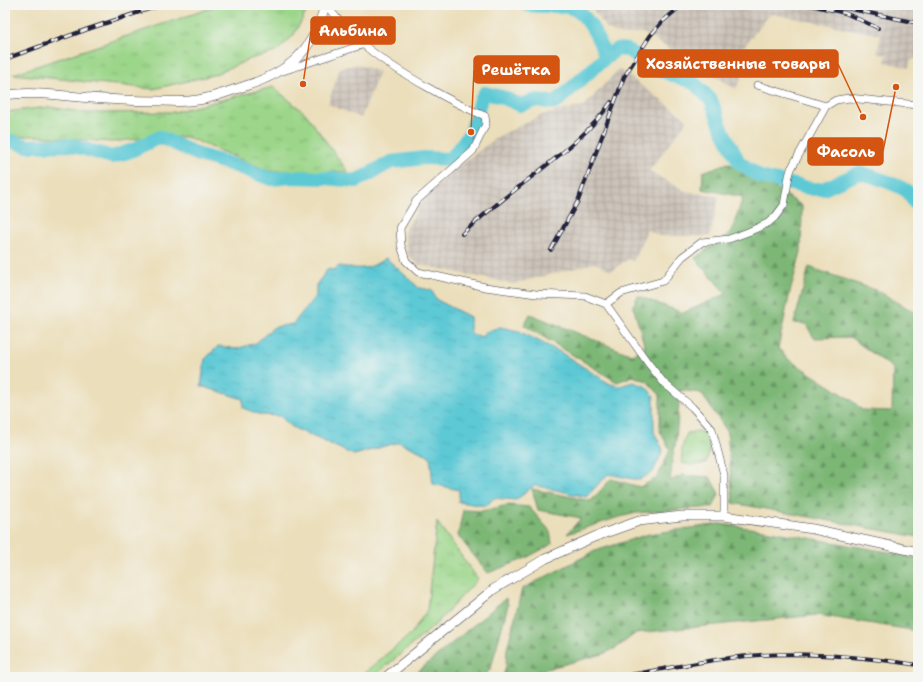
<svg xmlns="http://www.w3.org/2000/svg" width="923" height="682" font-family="'Shantell Sans',sans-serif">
	<defs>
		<pattern id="industrial-grid" width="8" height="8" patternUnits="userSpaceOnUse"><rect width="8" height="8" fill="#cbc2b8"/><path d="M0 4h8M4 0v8" fill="none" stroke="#aea69f"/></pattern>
		<pattern id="grass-tufts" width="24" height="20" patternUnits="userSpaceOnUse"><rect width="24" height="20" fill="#9cd68a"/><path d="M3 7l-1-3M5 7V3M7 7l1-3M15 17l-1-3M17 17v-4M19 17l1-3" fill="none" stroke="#86b778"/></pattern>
		<pattern id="forest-firs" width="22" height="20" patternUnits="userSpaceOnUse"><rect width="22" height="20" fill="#7db776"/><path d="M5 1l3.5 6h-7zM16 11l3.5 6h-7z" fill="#669462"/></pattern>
		<pattern id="water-ripples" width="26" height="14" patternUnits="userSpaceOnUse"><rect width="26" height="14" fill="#5dc9d5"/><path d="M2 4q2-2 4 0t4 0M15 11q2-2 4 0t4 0" fill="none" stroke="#51acb8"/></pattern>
	</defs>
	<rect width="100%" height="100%" fill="#f6f6f2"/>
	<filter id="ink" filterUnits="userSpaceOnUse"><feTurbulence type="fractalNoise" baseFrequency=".025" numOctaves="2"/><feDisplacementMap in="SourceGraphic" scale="8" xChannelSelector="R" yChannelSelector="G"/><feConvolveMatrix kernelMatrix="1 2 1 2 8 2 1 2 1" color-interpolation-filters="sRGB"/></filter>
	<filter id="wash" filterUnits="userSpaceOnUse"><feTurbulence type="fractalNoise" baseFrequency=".012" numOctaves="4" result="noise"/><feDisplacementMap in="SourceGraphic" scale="16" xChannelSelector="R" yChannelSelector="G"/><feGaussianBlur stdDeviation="0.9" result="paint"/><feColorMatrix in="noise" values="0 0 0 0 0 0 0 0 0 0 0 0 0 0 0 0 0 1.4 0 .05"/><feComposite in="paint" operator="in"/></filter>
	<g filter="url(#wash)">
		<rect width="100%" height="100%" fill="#ebdeba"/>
		<!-- industrial -->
		<path fill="url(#industrial-grid)" d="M590,5H918V58L911,60L909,68L885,62L887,55L877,53L881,35L772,14L768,16L735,58L742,76L736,89L643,33L625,35L615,33L606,28Z
			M357,64L379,72L361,118L328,104L340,68Z
			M619,69L688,120L649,171L685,191L719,197L710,236H659L647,230L633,261L628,259L611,271L595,263L513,284L417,264L408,255L405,231L423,200L451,172L497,137L544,114L584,106Z"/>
		<!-- grass -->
		<path fill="url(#grass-tufts)" stroke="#5f7c62" d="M220,5H308L307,11L293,36L276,52L250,59L213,75L153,89L13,74Z
			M273,87L306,114L348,172L268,171L187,137L144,138L112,142L34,136L5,137V112L49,107L88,113L174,112Z
			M698,431L707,434L710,448L706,463L692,465L682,463V448L687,433Z
			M437,522L478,579L433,627L373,677H359L411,634L427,610Z"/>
		<!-- forest -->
		<path fill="url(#forest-firs)" stroke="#506c58" d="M728,163L777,189L802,206L801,252L790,292L778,348L788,359L853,401L862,410L892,411L893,368L850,337L814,338L806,324L794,323L809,267L878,291L918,314V537L733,503L727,431L701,393L680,390L676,440L673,455L670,481L683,475L710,477L719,494L713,507L636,513L616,518L567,534L581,518L538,510L532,489L591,501L611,479L640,487L657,478L670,450L660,431V395L647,381L633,376L617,382L524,325L530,314L632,355L645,347L633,306L638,296L683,313L726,294L695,258L731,233L743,197L702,189L703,172Z
			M508,505L529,507L550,531L552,544L524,559L488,573L458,536L463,510L482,511Z
			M720,524L764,530L894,553L918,559V631L817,615L636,633L616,648L603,654L516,677H503L506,666L507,649L522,589L595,551L649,534Z
			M506,598L508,605L496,649L491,668L484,677H414L415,674Z"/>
		<!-- water -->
		<path fill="url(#water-ripples)" stroke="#407688" d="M386,258L419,288L431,290L437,300L470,317V333L482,337L485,332L500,327L519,331L560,352L610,384L620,386L633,382L645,386L654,396V432L663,450L653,472L639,480L608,474L586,497L535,485L516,500L494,498L486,506L459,502V490L433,484L430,456L399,442L354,455L292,427L280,416L261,415L243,408V399L201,386L205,359L218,346L236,349L256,343L274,327L293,324L313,299L316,294V285L328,269L334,270L339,266C362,269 366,271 386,258Z"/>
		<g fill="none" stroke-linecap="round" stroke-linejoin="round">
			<!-- river -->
			<path stroke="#5dc9d5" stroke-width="14" d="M527,5C541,7 554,5 568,7C587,10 599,40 606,57
				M5,139L27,146L71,145L112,157L133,150L160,137L199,155L230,164L271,179L291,177L326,178L356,181L391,162L424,158L451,159L471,132L481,99L485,93L502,97L520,105L537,100L555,103L606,57L617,49L628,50L654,68L694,83L711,100L722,129L739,162L760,177L813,189H823L859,173C871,175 898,185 907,191C912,195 912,203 918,206"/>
		</g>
	</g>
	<g filter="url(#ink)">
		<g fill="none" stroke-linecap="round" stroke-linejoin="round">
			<defs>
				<path id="minor" d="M326,5C356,44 385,63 427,87C446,98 465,108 485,116L486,124L473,151L416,201L400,228L401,245L406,261L418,272L485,287L536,294L585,296L606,304L648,363L664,383L692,407L712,429L724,475V516
					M283,71L362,45
					M757,85L826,106L836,100L849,98L918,105
					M606,304L621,293L663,281L682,257L702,242L729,239L748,232L768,223L775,217L784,205L789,176L791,169L826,106"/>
				<path id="tertiary" d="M5,95C26,92 47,94 68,96C99,99 131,101 162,101C171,101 180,102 189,101C208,100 227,92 245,86C290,72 313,51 325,5
					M386,677L494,589L545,559L594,537L639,521L682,516H724L813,529L918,552"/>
			</defs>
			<!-- minor casing -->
			<use href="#minor" stroke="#403e4e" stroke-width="8"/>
			<!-- tertiary casing -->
			<use href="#tertiary" stroke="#403e4e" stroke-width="10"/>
			<!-- minor -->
			<use href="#minor" stroke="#fff" stroke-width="7"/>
			<!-- tertiary -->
			<use href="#tertiary" stroke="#fff" stroke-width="9"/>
			<defs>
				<path id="rail" d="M810,5L845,13L878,28
					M831,5L918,23
					M5,59L88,29L161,5
					M462,234C486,212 512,192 538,172C565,151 592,130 611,102
					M551,250L578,201L624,77L650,36L662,22L682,5
					M619,677C665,669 713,658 760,655C813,652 866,657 918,665"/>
			</defs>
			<!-- rail casing -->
			<use href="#rail" stroke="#22223b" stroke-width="4"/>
			<!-- rail -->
			<use href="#rail" stroke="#f6f6f2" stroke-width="2.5" stroke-dasharray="8" stroke-linecap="butt"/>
		</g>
	</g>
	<!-- callouts -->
	<path fill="none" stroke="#d45411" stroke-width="1.5" d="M303 84L311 31M863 117L838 64M471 132L474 70M896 87L883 151"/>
	<g fill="#d45411" stroke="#f6f6f2" stroke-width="1.5">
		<circle cx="303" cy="84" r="4"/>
		<circle cx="863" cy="117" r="4"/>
		<circle cx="471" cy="132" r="4"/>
		<circle cx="896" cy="87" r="4"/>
	</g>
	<g fill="#d45411" stroke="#d45411" stroke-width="1.5">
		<rect x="311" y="17" width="84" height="27" rx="4"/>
		<rect x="638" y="50" width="200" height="27" rx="4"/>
		<rect x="474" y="56" width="85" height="27" rx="4"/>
		<rect x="808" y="138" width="75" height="27" rx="4"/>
	</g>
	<g font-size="15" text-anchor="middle" font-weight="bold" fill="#fff">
		<text x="353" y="36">Альбина</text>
		<text x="738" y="69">Хозяйственные товары</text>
		<text x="516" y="75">Решётка</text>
		<text x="846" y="157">Фасоль</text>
	</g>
	<!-- margin -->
	<rect width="923" height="682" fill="none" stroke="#f6f6f2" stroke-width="20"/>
</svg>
